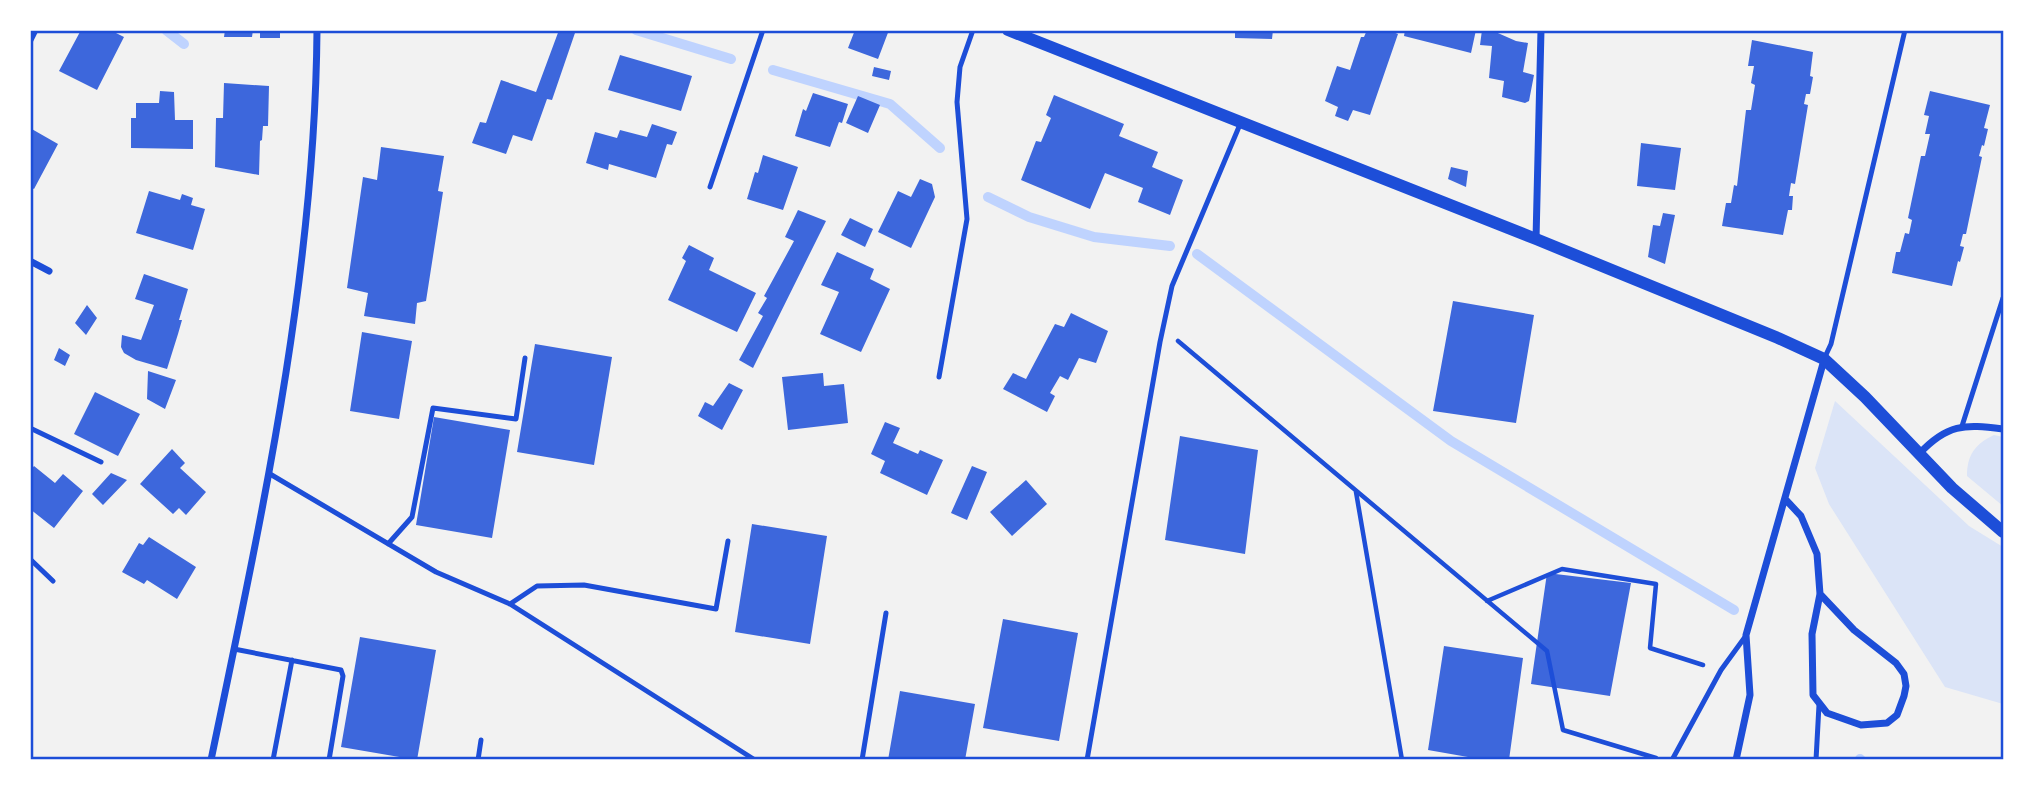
<svg xmlns="http://www.w3.org/2000/svg" width="2033" height="790" font-family="'PT Sans Narrow',sans-serif">
	<rect width="100%" height="100%" fill="#f2f2f2"/>
	<!-- green -->
	<path fill="#dbe4f7" d="M1835,401L1969,526L2003,547V704L1945,687L1829,504L1815,468Z
		M1994,435L2003,437V506L1967,476C1967,455 1975,444 1994,435Z"/>
	<g fill="none" stroke-linecap="round" stroke-linejoin="round">
		<!-- stream -->
		<path stroke="#bfd3fe" stroke-width="10" d="M166,30L184,44
			M636,30L731,59
			M773,70L890,104L940,148
			M988,197L1029,217L1094,237L1170,246
			M1197,254L1451,441L1734,610
			M1860,759L1861,760"/>
	</g>
	<!-- building -->
	<path fill="#3d67dc" d="M81,30H94L100,32L101,30H110L124,37L97,90L59,71Z
		M225,30H253L252,37H224Z
		M260,30H280V38H260Z
		M559,30H576L552,100L547,99L532,141L513,135L506,154L472,143L480,122L486,123L501,80L536,92Z
		M855,30H889L878,59L848,48Z
		M1235,30H1273L1272,39L1235,38Z
		M1367,30H1388L1398,34L1370,115L1353,110L1348,121L1335,116L1338,107L1325,101L1337,66L1350,70L1361,37H1364Z
		M1405,30H1476L1471,53L1404,36Z
		M1482,30H1491L1516,41L1528,43L1523,72L1534,75L1529,101L1525,103L1502,97L1504,81L1489,78L1492,46L1480,45Z
		M1752,40L1813,52L1810,76L1813,77L1810,94H1806L1804,104L1808,105L1795,184L1791,183L1789,196H1793L1792,210H1788L1783,235L1722,226L1726,203H1731L1734,185L1737,186L1746,110H1751L1755,85L1751,83L1754,66H1748Z
		M620,55L692,76L681,111L608,90Z
		M874,67L891,71L889,80L872,76Z
		M224,83L269,86L268,126H263L262,140L260,141L259,175L215,167L216,118H223Z
		M160,91L174,92L175,120H193V149L131,148V118H136V103H159Z
		M1930,91L1990,105L1984,128L1988,129L1984,146L1982,145L1979,156L1982,157L1966,234H1963L1960,246L1964,247L1960,262L1958,261L1952,286L1892,273L1896,252H1900L1905,233L1909,234L1912,220L1908,218L1921,156H1925L1930,134H1925L1929,116L1924,115Z
		M813,93L848,104L842,123L839,122L830,147L795,136L803,109L806,111Z
		M1054,95L1124,124L1119,136L1158,152L1152,167L1183,180L1170,215L1138,202L1143,188L1105,173L1090,209L1021,180L1036,141L1041,142L1051,118L1046,115Z
		M858,96L880,105L868,133L846,123Z
		M652,124L677,132L672,145L667,144L656,178L609,164L608,170L586,163L595,132L617,138L620,130L647,137Z
		M30,128L58,144L34,189L30,187Z
		M1641,143L1681,148L1675,190L1637,186Z
		M381,147L444,156L438,191L443,192L426,301L417,303L415,324L364,316L368,293L347,288L363,177L377,180Z
		M763,155L798,167L783,210L747,199L755,172L758,173Z
		M1451,167L1468,171L1466,187L1448,179Z
		M920,179L932,184L935,197L911,248L878,232L898,191L911,197Z
		M149,191L180,200L182,194L193,198L191,205L205,209L193,250L136,233Z
		M798,210L826,221L753,368L739,360L763,316L758,313L767,298L764,296L794,241L785,237Z
		M1663,213L1675,215L1665,264L1648,257L1653,225L1660,226Z
		M850,218L873,229L865,247L841,235Z
		M689,245L714,258L709,270L756,293L737,332L668,300L686,261L682,258Z
		M837,252L874,269L870,279L890,289L861,352L820,334L839,292L821,285Z
		M144,274L188,289L179,320H182L178,334L167,369L136,360L124,353L121,347L122,335L141,340L154,305L135,299Z
		M1453,301L1534,315L1516,423L1433,411Z
		M87,305L97,318L86,335L75,323Z
		M1071,313L1108,331L1096,363L1079,358L1068,380L1060,376L1050,393L1055,396L1047,412L1003,389L1013,373L1026,379L1055,324L1064,327Z
		M362,332L412,341L399,419L350,411Z
		M535,344L612,357L594,465L517,452Z
		M59,348L70,355L65,366L54,360Z
		M148,371L176,380L165,409L147,399Z
		M823,373L824,386L844,384L848,423L788,430L782,377Z
		M729,383L743,390L722,430L698,416L705,402L713,406Z
		M95,392L140,414L118,456L74,434Z
		M434,417L510,430L492,538L416,525Z
		M885,422L900,428L893,443L918,454L920,450L943,460L927,495L880,473L885,461L871,454Z
		M1180,436L1258,450L1245,554L1165,540Z
		M172,449L185,463L180,468L206,492L186,515L179,508L173,514L140,484Z
		M34,466L55,483L63,474L83,491L54,528L30,509V471Z
		M972,466L987,472L967,520L951,513Z
		M111,473L127,480L103,505L92,494Z
		M1026,480L1047,504L1012,536L990,512Z
		M752,524L827,536L810,644L735,632Z
		M149,537L196,567L177,599L147,580L144,584L122,572L139,543L143,545Z
		M1547,573L1631,583L1610,696L1531,684Z
		M1003,619L1078,633L1059,741L983,728Z
		M360,637L436,650L417,760L341,747Z
		M1444,646L1523,658L1509,760H1485L1428,750Z
		M900,691L975,704L965,760H888Z"/>
	<g fill="none" stroke-linecap="round" stroke-linejoin="round">
		<!-- path -->
		<path stroke="#1d4ed8" stroke-width="4.5" d="M1178,341L1547,651L1563,730L1656,758
			M1356,492L1402,760
			M1487,601L1562,569L1656,584L1650,648L1703,665"/>
		<!-- service -->
		<path stroke="#1d4ed8" stroke-width="5" d="M710,187L763,30
			M1824,359L1831,344L1905,30
			M939,377L967,219L957,102L960,67L973,30
			M1962,426L2003,298
			M30,428L101,462
			M270,474L436,572L510,604L755,760
			M388,544L412,517L433,408L516,419L525,358
			M30,559L53,581
			M510,604L537,586L584,585L716,609L728,541
			M234,649L341,670L343,676L329,760
			M273,760L292,660
			M478,760L481,740
			M862,760L886,613
			M1087,760L1160,342L1172,286L1241,122
			M1672,760L1721,670L1745,637
			M1816,760L1819,705"/>
		<!-- minor -->
		<path stroke="#1d4ed8" stroke-width="7" d="M30,40L35,30
			M1536,239L1541,30
			M30,261L49,271
			M1919,454C1947,424 1964,424 2003,429
			M1786,500L1801,516L1817,554L1820,594L1812,634L1813,695L1827,713L1861,725L1887,723L1897,715L1904,696L1906,686L1904,674L1896,663L1854,630L1820,594
			M211,760C261,519 315,277 317,30
			M1736,760L1750,695L1746,635L1824,360"/>
		<!-- tertiary -->
		<path stroke="#1d4ed8" stroke-width="12" d="M1008,30L1536,239L1778,338L1824,359L1865,397L1952,488L2003,532"/>
	</g>
	<!-- border -->
	<rect width="2033" height="790" fill="none" stroke="#ffffff" stroke-width="63"/>
	<rect x="32" y="32" width="1970" height="726" fill="none" stroke="#1d4ed8" stroke-width="2.5"/>
</svg>
